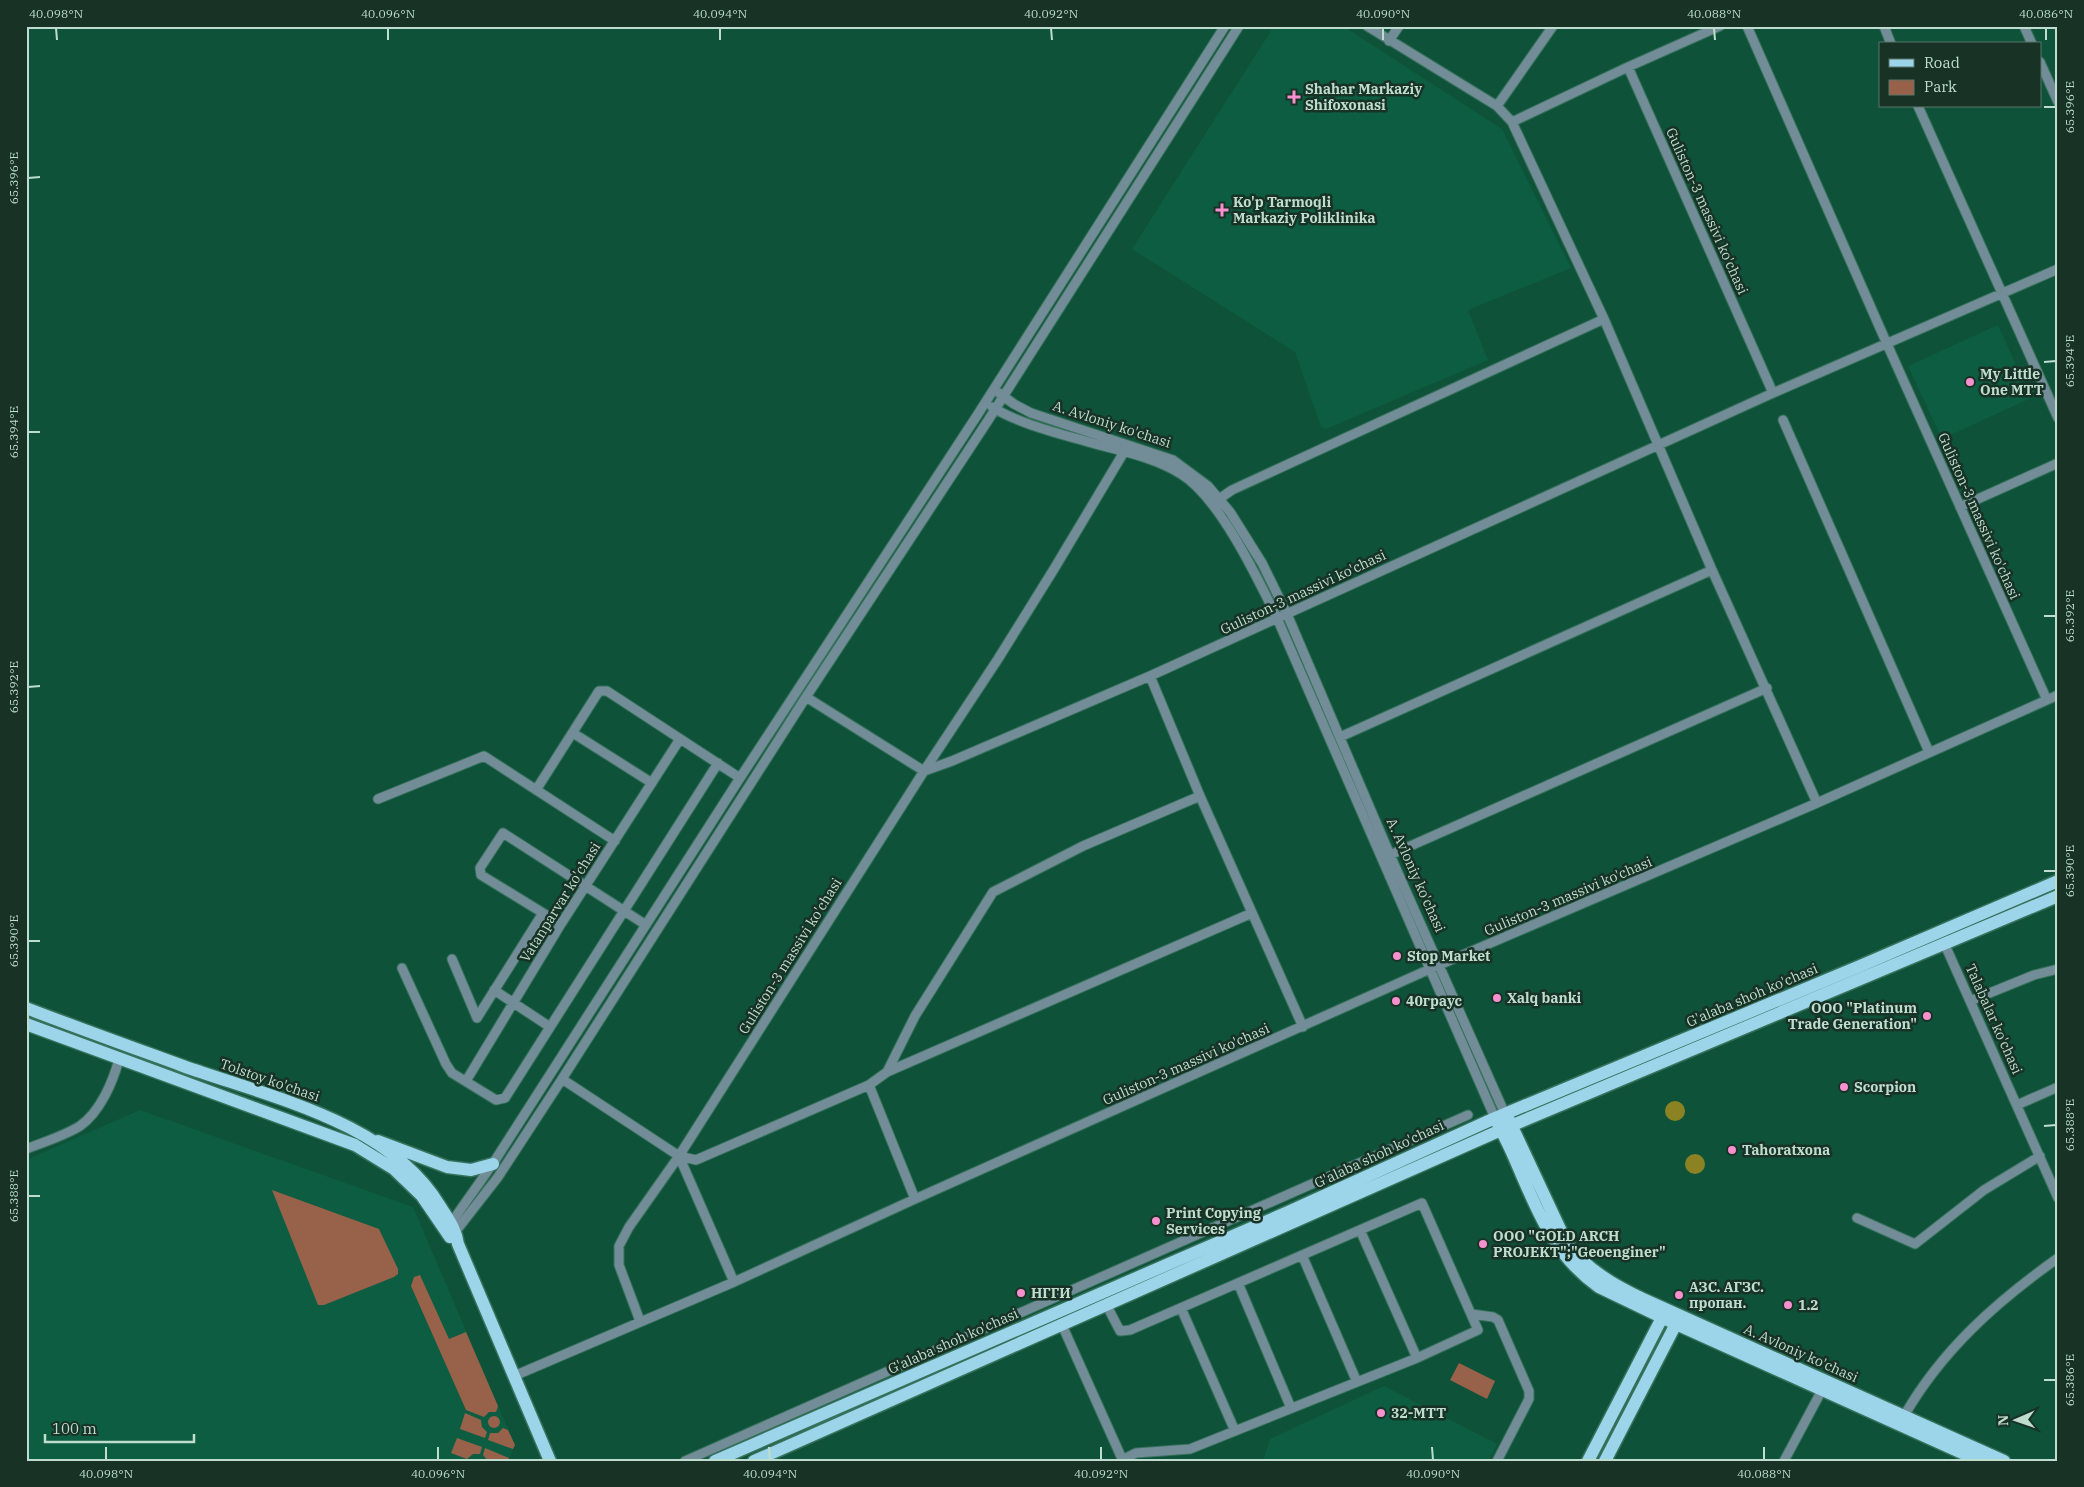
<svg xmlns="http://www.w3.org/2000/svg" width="2084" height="1487" font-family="'IBM Plex Serif',serif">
	<rect width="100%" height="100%" fill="#0f523a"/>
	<!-- built -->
	<path fill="#0c5d41" d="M1274,26H1343L1502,129L1571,268L1468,310L1488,360L1326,429L1321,427L1295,352L1132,249Z
		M1998,325L2031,398L1942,439L1908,366Z
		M140,1110L413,1207L515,1445L508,1461H26V1160Z
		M1384,1386L1497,1444L1489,1461H1263L1270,1439Z"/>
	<!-- green -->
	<path fill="#986149" d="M272,1190L379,1229L398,1269V1274L394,1277L324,1305H318Z
		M420,1275L449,1339L466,1332L498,1406L496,1412H489L484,1417L466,1410L411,1286L414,1277Z
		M1459,1363L1495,1381L1487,1399L1450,1380Z
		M465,1413L481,1420L482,1427L487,1432L485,1438L460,1429Z
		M488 1422a6 6 0 1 1 12 0a6 6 0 1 1-12 0Z
		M503,1428L508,1430L515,1445L513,1449L488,1440L490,1433H498Z
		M457,1438L482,1447L480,1454H473L467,1459L451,1453Z
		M485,1448L509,1458L508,1461H488L483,1455Z"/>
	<!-- water -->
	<path fill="#8b8223" d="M1665 1111a10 10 0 1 1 20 0a10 10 0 1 1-20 0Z
		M1685 1164a10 10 0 1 1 20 0a10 10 0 1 1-20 0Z"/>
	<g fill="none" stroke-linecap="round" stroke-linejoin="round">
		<defs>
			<path id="minor" d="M1367,26L1497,106L1512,122L1604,319L1712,570L1817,803
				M1747,26L1887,344L2047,700
				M1884,26L1891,44
				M2024,26L2032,44
				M1389,41L1399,26
				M2040,62L2058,102
				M1628,67L1773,393
				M1497,106L1553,26
				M1918,106L2058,418
				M1512,122L1628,67L1720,26
				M999,393L1014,404L1031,413L1173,460L1208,486L1230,512L1262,563L1287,614L1390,855L1505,1114
				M992,407C1019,424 1061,434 1092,443C1121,451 1154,457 1181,474C1219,497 1257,577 1277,618L1495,1118
				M1783,420L1929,752
				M1219,499L1232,490L1604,319
				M1960,507L2058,463
				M1150,676L1200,796L1303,1027
				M806,697L924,771L952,761L1150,676L1773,393L2058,269
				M573,733L652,783
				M1340,737L1712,570
				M536,790L599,691H607L740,778
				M378,799L484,756L615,841
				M1390,855L1767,688
				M561,924L481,875L480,868L503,833L646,925
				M1945,945L2058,1198
				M452,959L477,1018L543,913
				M402,968L446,1064L452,1073L496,1100L505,1098L718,763
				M494,990L550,1027
				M1970,1001L2034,975L2058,969
				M887,1072L915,1016L993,892L1083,846L1200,796
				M562,1079L679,1156L696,1160L869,1085L887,1072L1252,913
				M466,1081L561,924L680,739
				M869,1085L915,1199
				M2017,1105L2058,1087
				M26,1149C44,1142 64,1136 80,1126C100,1112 113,1082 119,1059
				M679,1156L734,1282
				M1857,1218L1915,1244L1984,1190L2040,1156
				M449,1226L494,1162L740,778L978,414L1225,26
				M1360,1230L1417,1358
				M452,1236L498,1177L562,1079L806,697L987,422L1239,26
				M1302,1255L1357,1382
				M1238,1283L1291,1408
				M1107,1306L1120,1331L1130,1330L1422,1203L1478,1330L1417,1358L1190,1449L1136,1453L1122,1460
				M1181,1308L1235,1431
				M1471,1314L1493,1317L1498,1320L1529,1391V1399L1497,1461
				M640,1321L619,1265V1246L629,1227L679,1156L924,771L998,659L1054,569L1124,452
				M1062,1325L1123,1461
				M514,1376L734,1282L915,1199L1430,969L1817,803L2058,695
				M1904,1416C1942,1350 1996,1302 2058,1258
				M685,1461L1468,1115
				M1784,1461L1822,1390"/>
			<path id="major" d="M26,1008C78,1028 131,1047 183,1066C270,1097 390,1122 440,1206C448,1219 456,1229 458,1244L550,1461
				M26,1024L355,1145L394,1169L422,1196L450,1237
				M1509,1120L1567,1244C1588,1270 1613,1285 1643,1299L2004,1461
				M1497,1122C1503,1134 1509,1145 1514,1157C1536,1207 1552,1254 1599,1287L1676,1324L1980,1461
				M378,1141L447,1167L471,1170L493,1164
				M715,1461L1288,1212L1495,1118L1860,966L2058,881
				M754,1461L1501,1130L2058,896
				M1588,1461L1665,1312
				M1605,1461L1679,1318"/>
		</defs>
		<!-- minor casing -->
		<use href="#minor" stroke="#36715b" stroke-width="11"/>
		<!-- major casing -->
		<use href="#major" stroke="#36715b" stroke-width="15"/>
		<!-- minor -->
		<use href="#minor" stroke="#738d98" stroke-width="9"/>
		<!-- major -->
		<use href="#major" stroke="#9cd4e9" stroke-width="12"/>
	</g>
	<!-- ticks -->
	<path fill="none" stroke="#bfddce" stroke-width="2" d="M56,28L57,40M388,28V40M720,28V40M1051,28L1052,40M1383,28V40M1714,28L1715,40M2046,28V40M2044,107H2056M28,178L40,177M2044,362L2056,361M28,432H40M2044,616H2056M28,687L40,686M2044,871H2056M28,941H40M2044,1126L2056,1125M28,1196H40M2044,1380H2056M106,1447V1460M438,1447V1460M769,1447L770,1460M1101,1447V1460M1432,1447L1433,1460M1764,1447V1460"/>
	<!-- markers -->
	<g fill="#f790ce" stroke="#183226" stroke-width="2">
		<path d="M1291.5 89.5h5v5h5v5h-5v5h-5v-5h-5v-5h5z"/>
		<path d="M1219.5 202.5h5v5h5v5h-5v5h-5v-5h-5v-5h5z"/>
		<circle cx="1970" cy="382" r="5"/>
		<circle cx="1397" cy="956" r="5"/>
		<circle cx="1497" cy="998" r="5"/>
		<circle cx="1396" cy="1001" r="5"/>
		<circle cx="1927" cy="1016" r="5"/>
		<circle cx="1844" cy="1087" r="5"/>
		<circle cx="1732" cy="1150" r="5"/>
		<circle cx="1156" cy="1221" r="5"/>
		<circle cx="1483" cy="1244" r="5"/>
		<circle cx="1021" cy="1293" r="5"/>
		<circle cx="1679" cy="1295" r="5"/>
		<circle cx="1788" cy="1305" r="5"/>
		<circle cx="1381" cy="1413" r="5"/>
	</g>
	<g text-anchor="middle" stroke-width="5" stroke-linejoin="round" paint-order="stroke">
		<!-- poi labels -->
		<g font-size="14" font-weight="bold" fill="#bfddce" stroke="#183226" text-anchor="start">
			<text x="1305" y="94">Shahar Markaziy<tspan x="1305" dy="16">Shifoxonasi</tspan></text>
			<text x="1233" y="207">Ko'p Tarmoqli<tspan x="1233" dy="16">Markaziy Poliklinika</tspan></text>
			<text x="1980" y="379">My Little<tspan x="1980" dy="16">One MTT</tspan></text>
			<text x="1407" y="961">Stop Market</text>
			<text x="1507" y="1003">Xalq banki</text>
			<text x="1406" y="1006">40граус</text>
			<text x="1917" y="1013" text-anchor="end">OOO "Platinum<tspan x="1917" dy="16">Trade Generation"</tspan></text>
			<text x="1854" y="1092">Scorpion</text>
			<text x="1742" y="1155">Tahoratxona</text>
			<text x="1166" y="1218">Print Copying<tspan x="1166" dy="16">Services</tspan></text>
			<text x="1493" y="1241">ООО "GOLD ARCH<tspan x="1493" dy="16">PROJEKT";"Geoenginer"</tspan></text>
			<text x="1689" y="1292">АЗС. АГЗС.<tspan x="1689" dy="16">пропан.</tspan></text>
			<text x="1031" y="1298">НГГИ</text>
			<text x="1798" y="1310">1.2</text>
			<text x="1391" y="1418">32-MTT</text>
		</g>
		<!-- street labels -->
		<g font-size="14" fill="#bfddce" stroke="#183226">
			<text transform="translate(1707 211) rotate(66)" y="5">Guliston-3 massivi ko'chasi</text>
			<text transform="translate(1112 424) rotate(18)" y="5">A. Avloniy ko'chasi</text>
			<text transform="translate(1979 516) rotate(66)" y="5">Guliston-3 massivi ko'chasi</text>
			<text transform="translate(1303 592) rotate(-25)" y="5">Guliston-3 massivi ko'chasi</text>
			<text transform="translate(1416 875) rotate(66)" y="5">A. Avloniy ko'chasi</text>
			<text transform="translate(1568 896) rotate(-23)" y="5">Guliston-3 massivi ko'chasi</text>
			<text transform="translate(560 902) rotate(-58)" y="5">Vatanparvar ko'chasi</text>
			<text transform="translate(790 956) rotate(-58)" y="5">Guliston-3 massivi ko'chasi</text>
			<text transform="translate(1752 995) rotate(-23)" y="5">G'alaba shoh ko'chasi</text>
			<text transform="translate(1994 1019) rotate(66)" y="5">Talabalar ko'chasi</text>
			<text transform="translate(1186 1064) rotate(-24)" y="5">Guliston-3 massivi ko'chasi</text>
			<text transform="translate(270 1080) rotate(19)" y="5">Tolstoy ko'chasi</text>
			<text transform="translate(1379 1154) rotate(-25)" y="5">G'alaba shoh ko'chasi</text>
			<text transform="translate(953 1341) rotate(-24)" y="5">G'alaba shoh ko'chasi</text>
			<text transform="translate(1801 1353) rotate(24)" y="5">A. Avloniy ko'chasi</text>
		</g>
	</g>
	<!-- border -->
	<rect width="2084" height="1487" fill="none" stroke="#183226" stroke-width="55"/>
	<!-- legend -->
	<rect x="1879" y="42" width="162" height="65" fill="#183226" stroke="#5b7669"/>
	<rect x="1889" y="59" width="25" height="8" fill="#9cd4e9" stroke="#5b7669"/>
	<text x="1924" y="68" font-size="15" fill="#bfddce">Road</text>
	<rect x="1889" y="80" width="25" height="15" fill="#986149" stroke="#5b7669"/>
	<text x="1924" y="92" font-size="15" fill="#bfddce">Park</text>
	<!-- north arrow -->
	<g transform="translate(2016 1420) rotate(268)" stroke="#183226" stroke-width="4" paint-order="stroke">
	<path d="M0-4L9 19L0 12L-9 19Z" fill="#bfddce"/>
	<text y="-8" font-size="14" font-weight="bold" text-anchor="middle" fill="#bfddce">N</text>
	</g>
	<!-- scale -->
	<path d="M45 1434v8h149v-8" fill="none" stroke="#bfddce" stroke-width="2.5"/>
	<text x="52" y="1434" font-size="15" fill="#bfddce" stroke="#183226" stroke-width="4" paint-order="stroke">100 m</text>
	<rect x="28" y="28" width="2028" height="1432" fill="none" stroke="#bfddce" stroke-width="2"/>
	<g font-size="12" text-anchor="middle" fill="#bfddce">
		<text x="56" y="18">40.098°N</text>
		<text x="388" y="18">40.096°N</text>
		<text x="720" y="18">40.094°N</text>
		<text x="1051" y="18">40.092°N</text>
		<text x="1383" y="18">40.090°N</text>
		<text x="1714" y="18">40.088°N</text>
		<text x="2046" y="18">40.086°N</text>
		<text transform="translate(2070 107) rotate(-90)" y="4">65.396°E</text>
		<text transform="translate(14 178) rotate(-90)" y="4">65.396°E</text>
		<text transform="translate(2070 361) rotate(-90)" y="4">65.394°E</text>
		<text transform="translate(14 432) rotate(-90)" y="4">65.394°E</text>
		<text transform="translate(2070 616) rotate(-90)" y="4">65.392°E</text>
		<text transform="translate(14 687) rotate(-90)" y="4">65.392°E</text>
		<text transform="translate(2070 871) rotate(-90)" y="4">65.390°E</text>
		<text transform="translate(14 941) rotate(-90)" y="4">65.390°E</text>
		<text transform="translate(2070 1125) rotate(-90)" y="4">65.388°E</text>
		<text transform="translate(14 1196) rotate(-90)" y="4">65.388°E</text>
		<text transform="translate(2070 1380) rotate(-90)" y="4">65.386°E</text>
		<text x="106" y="1478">40.098°N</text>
		<text x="438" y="1478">40.096°N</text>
		<text x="770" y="1478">40.094°N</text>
		<text x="1101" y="1478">40.092°N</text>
		<text x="1433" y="1478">40.090°N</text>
		<text x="1764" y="1478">40.088°N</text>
	</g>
</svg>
